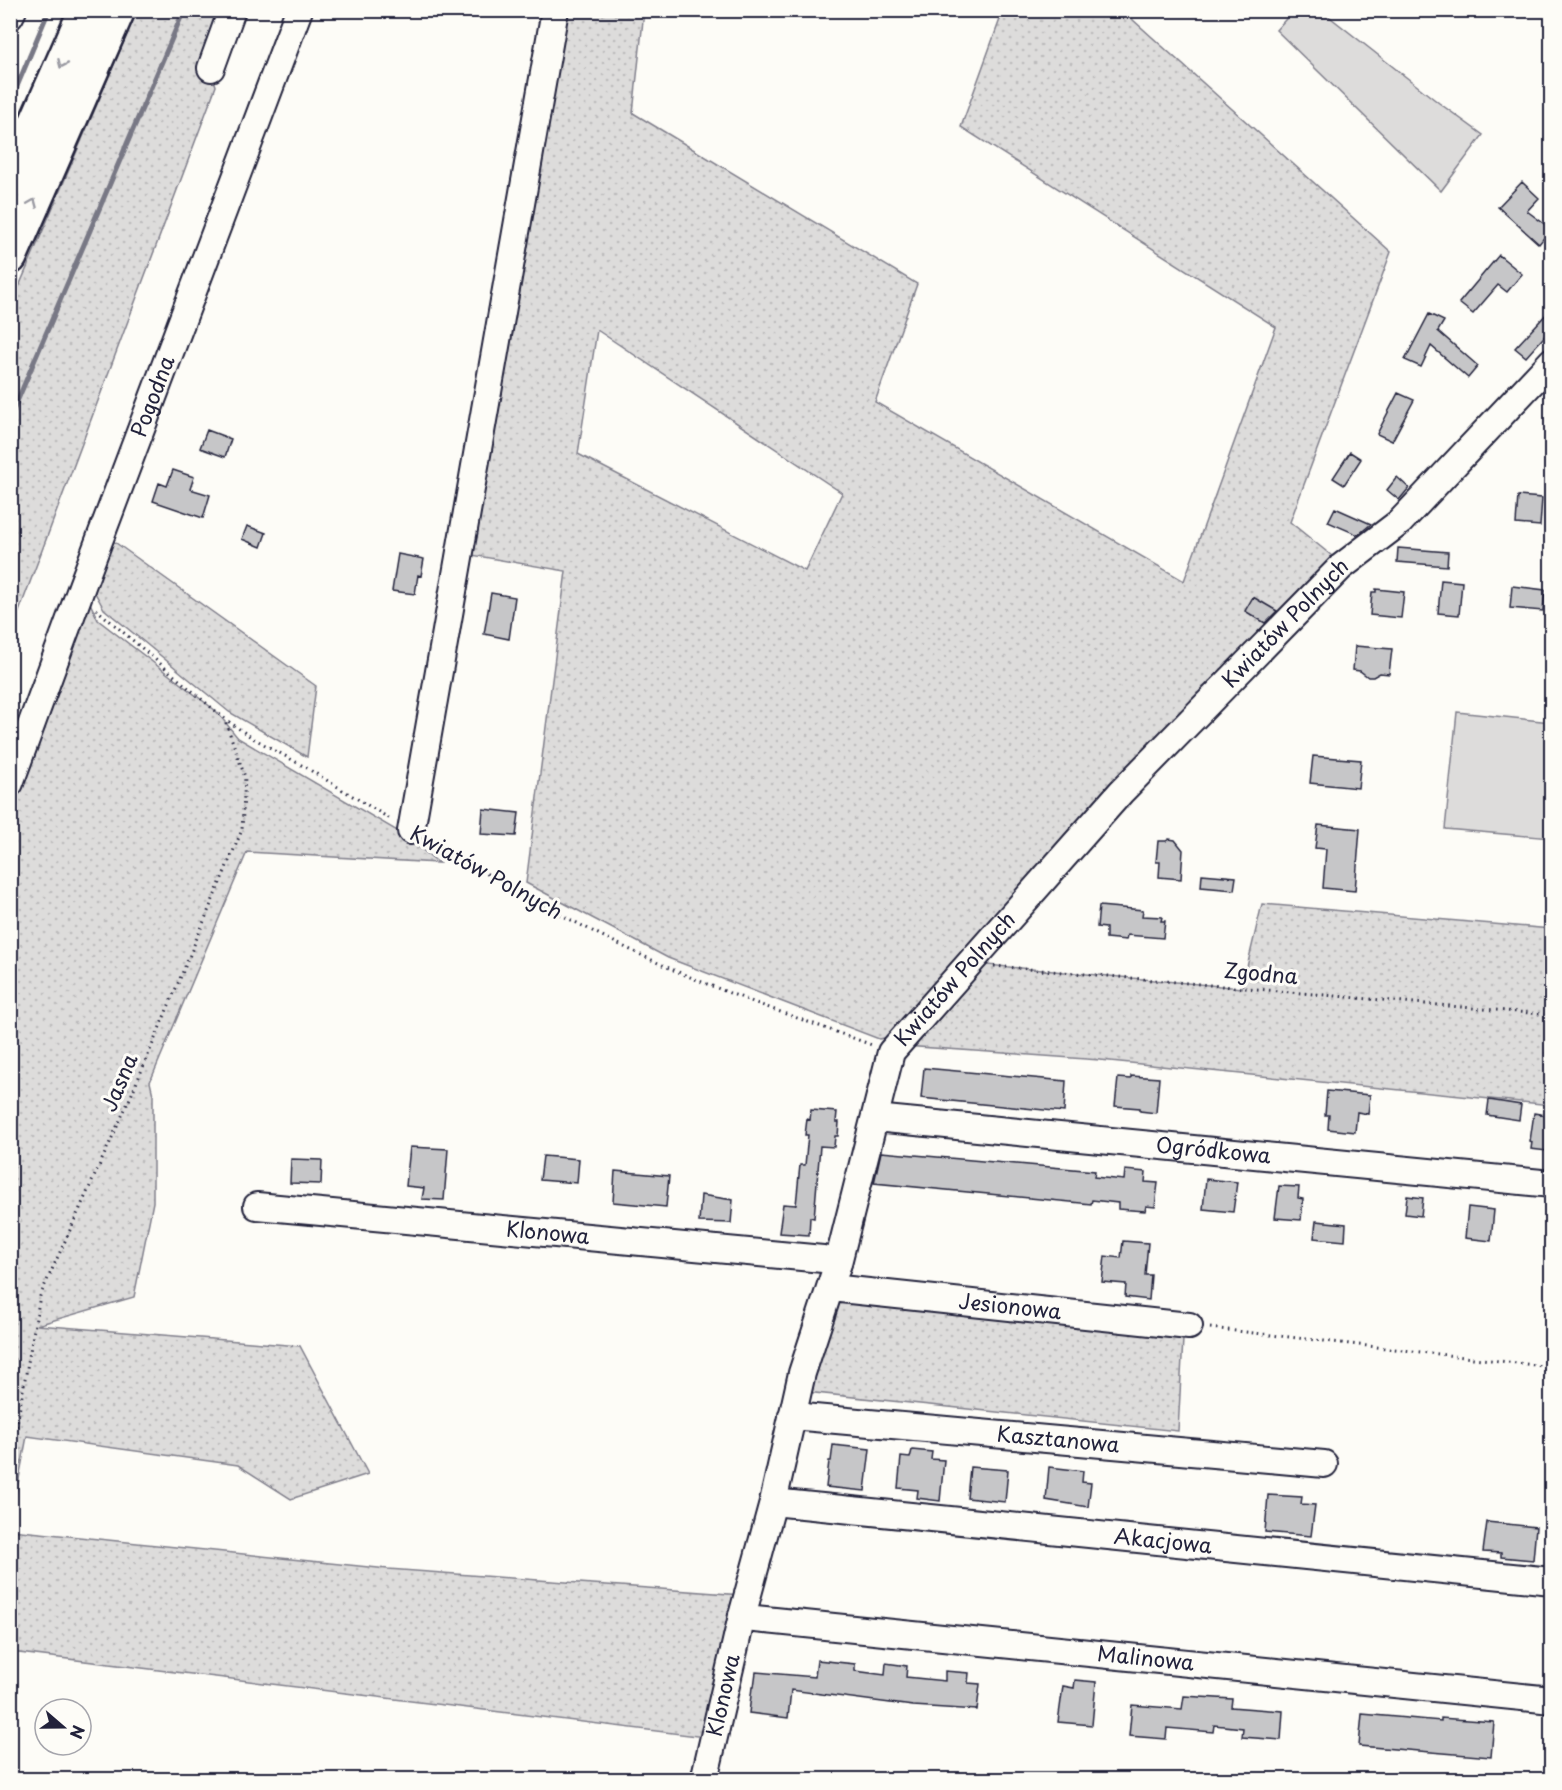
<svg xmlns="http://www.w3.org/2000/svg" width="1562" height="1790" font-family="'Playpen Sans',sans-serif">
	<defs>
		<pattern id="grass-dots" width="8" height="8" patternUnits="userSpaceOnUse" patternTransform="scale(1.5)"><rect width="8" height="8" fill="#dddcdb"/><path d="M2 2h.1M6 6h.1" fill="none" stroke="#bdbcbd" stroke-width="1.8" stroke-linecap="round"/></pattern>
	</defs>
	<rect width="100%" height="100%" fill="#fdfcf7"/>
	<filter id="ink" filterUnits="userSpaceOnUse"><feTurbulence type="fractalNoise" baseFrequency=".0167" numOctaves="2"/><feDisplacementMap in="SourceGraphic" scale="12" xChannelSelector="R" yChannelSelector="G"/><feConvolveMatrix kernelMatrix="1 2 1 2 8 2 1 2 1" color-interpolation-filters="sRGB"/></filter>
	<g filter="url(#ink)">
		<!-- grass -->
		<path fill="url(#grass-dots)" stroke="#807f8b" stroke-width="1.5" fill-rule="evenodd" d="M137,11H244L211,69L216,86L11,633V305Z
			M555,11H644L633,113L917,284L875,402L1184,581L1276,327L961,127L1003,11H1123L1391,252L1290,522L1337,560L891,1037L879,1039L668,958L526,883L566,571L460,553ZM597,330L842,493L805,571L578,454Z
			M109,538L316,686L307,757L229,712L104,609L94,591Z
			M82,586L98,620L216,711L238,738L401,833L439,863L247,852L150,1082L153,1095V1202L134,1297L37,1325L300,1346L368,1474L291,1499L238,1465L27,1436L11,1521V783Z
			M1262,904L1551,929V1105L1100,1060L905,1046L976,964L1242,988Z
			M837,1296L1183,1339L1178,1431L806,1392Z
			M11,1530L388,1569L742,1595L705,1737L11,1652Z
			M712,1772L782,1779L710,1780Z"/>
		<!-- garden -->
		<path fill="#dddcdb" stroke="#807f8b" stroke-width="1.5" d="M1294,10L1322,11L1439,103L1483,135L1441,191L1276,30Z
			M1457,712L1551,722V838L1445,829Z"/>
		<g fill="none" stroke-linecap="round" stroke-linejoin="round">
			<!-- stream -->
			<path stroke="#787885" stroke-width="5" d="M10,103L49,10
				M10,418L184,10"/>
		</g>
		<!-- building -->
		<path fill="#c6c6c8" stroke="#22223b" stroke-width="1.5" d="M1522,182L1539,198L1527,211L1551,229L1539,244L1498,207Z
			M1499,255L1522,274L1507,292L1498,285L1473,314L1459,303Z
			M1551,309V329L1526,357L1515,348Z
			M1429,314L1444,321L1438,331L1478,366L1468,378L1431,346L1421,367L1405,360Z
			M1398,393L1414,400L1392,441L1377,434Z
			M207,430L231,439L225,457L200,448Z
			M1350,452L1361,459L1344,485L1333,478Z
			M173,470L194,477L190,489L210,495L203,518L153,501L159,483L167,486Z
			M1397,477L1409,488L1399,500L1387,490Z
			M1518,496L1542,498L1540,526L1516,524Z
			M1335,508L1371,524L1358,535L1328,522Z
			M247,526L266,533L261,547L242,539Z
			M1398,548L1448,552L1447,566L1397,562Z
			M398,554L424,559L421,576L418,575L415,594L392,591Z
			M1441,580L1462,582L1459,615L1438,613Z
			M1512,586L1545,590L1543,611L1510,608Z
			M1376,589L1404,592L1401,618L1370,615L1372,592H1376Z
			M491,593L515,597L509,639L484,634Z
			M1253,597L1277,611L1265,623L1245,611Z
			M1355,646L1392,649L1389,674L1380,673L1373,677H1368L1360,671L1353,670Z
			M1313,756L1361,760L1358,788L1310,783Z
			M483,809L519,813L516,836L481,834Z
			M1318,825L1360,829L1355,891L1323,888L1326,849L1315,848Z
			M1169,839L1175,840L1183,850L1181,879L1159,877L1160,862H1156L1158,841H1166Z
			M1202,874L1236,877L1234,890L1201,887Z
			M1099,906L1143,910L1142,916L1162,917L1161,921H1165L1163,938L1127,935L1126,940L1106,938V928L1097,927Z
			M924,1068L1066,1081L1064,1112L921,1098Z
			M1131,1076L1159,1078L1156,1113L1140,1111V1108L1115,1106L1118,1078L1131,1079Z
			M1327,1091L1370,1095L1368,1114L1357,1112L1355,1132L1328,1129L1329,1115H1325Z
			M1489,1100L1521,1105L1519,1120L1487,1115Z
			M811,1110L837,1112L836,1122H839L838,1136H835L834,1147L820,1146L814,1218L810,1217L809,1235L779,1233L783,1204L796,1205L800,1165H805L808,1135H805L807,1119L810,1120Z
			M1534,1113L1551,1116V1145L1548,1144L1547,1151L1531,1149L1532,1142L1530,1141Z
			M410,1147L448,1149L444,1200L422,1199L424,1188L406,1186Z
			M881,1152L1095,1171L1094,1177L1124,1180L1125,1170L1146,1172L1145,1182L1158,1183L1155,1207L1146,1206L1145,1211L1118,1209V1203L1092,1200L1091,1204L874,1183Z
			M543,1156L579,1159L577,1183L540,1180Z
			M291,1159L322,1160L321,1184L290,1183Z
			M615,1171L669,1176L666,1207L613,1202Z
			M1206,1179L1237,1182L1233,1212L1203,1209Z
			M1279,1186L1299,1187L1298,1198L1303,1199L1301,1220L1275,1218Z
			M701,1195L733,1200L731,1223L699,1222Z
			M1407,1196L1423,1198L1421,1216L1405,1214Z
			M1468,1207L1494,1210L1491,1241L1465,1238Z
			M1316,1221L1346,1224L1345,1241L1314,1238Z
			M1123,1241L1148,1243L1145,1275H1151L1149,1300L1125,1297L1126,1284L1102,1282L1105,1256L1121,1258Z
			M833,1445L870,1449L865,1491L826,1487L829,1461H831Z
			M912,1450L932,1452L931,1459L944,1460L940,1501L917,1498L918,1490L898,1488L901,1457L910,1458Z
			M970,1467L1008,1470L1005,1502L967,1498Z
			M1049,1467L1083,1471L1082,1482L1091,1483L1088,1507L1046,1500Z
			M1268,1495L1302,1497L1301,1504L1315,1505L1311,1536L1265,1532Z
			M1487,1522L1536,1527L1533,1560L1501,1557V1553L1483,1552Z
			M817,1660L855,1664V1671L885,1675L886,1663L907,1666L906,1677L945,1681V1671L969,1673L968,1683L980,1684L977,1710L913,1706L791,1690L788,1718L749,1713L752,1687H754L756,1672L815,1677Z
			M1075,1680L1096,1682L1092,1725L1058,1722L1063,1686L1074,1688Z
			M1184,1696L1232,1699L1231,1707L1283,1711L1281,1740L1242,1737L1243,1728L1214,1725L1213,1732L1167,1728L1166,1739L1129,1736L1132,1705L1182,1709Z
			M1362,1714L1441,1721V1718L1494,1722L1491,1757L1359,1746Z"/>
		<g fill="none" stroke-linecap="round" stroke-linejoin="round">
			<defs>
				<g id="minor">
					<path d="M10,16L13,10"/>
					<path d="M211,68L232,10"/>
					<path id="s1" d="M10,783L82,586L299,10"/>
					<path d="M411,831L555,10"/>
					<path id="s2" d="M875,1118L1552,1184"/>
					<path id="s3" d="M257,1206L823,1259L838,1263"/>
					<path id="s4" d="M831,1288L1189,1326"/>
					<path id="s5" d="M792,1416L1324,1464"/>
					<path id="s6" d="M773,1502L1552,1581"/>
					<path id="s7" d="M742,1616L755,1619L1552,1700"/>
					<path id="s8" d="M704,1780L742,1616L773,1502L802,1373L838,1263L891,1052L1121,792L1341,567L1400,522L1552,361"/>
				</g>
				<path id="highway" d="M10,182L86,10
					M10,257L118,10"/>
			</defs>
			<!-- minor casing -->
			<use href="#minor" stroke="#22223b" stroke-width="30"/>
			<!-- highway casing -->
			<use href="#highway" stroke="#22223b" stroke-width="38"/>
			<!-- path -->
			<path stroke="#22223b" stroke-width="3" stroke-dasharray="1.5 4.5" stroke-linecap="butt" d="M96,609L225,719L251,737L305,767L392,820
				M429,841C508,886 585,930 667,967C734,997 804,1020 872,1045
				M994,966L1552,1015
				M1210,1328L1552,1367
				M10,1462L40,1296L131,1096L242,830L245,777L225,720"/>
			<!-- minor -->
			<use href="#minor" stroke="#fdfcf7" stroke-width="26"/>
			<!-- highway -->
			<use href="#highway" stroke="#fdfcf7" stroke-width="33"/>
		</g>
		<!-- one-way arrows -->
		<defs><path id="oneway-chevron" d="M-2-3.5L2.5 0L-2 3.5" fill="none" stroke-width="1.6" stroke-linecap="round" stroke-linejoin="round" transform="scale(1.5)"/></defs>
		<g stroke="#9a9aa2">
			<use href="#oneway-chevron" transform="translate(62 64) rotate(114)"/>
			<use href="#oneway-chevron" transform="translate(33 203) rotate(-67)"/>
		</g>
	</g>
	<g text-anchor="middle" stroke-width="6" stroke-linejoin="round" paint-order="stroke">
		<!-- street labels -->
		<g font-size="21" fill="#22223b" stroke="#fdfcf7">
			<text dy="7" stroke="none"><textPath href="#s1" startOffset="412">Pogodna</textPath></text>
			<text dy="7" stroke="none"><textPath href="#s8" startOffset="1335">Kwiatów Polnych</textPath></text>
			<text transform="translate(486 873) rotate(29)" y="7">Kwiatów Polnych</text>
			<text transform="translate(1261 974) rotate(5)" y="7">Zgodna</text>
			<text dy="7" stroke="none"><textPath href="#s8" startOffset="849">Kwiatów Polnych</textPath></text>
			<text transform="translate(120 1083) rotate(-67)" y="7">Jasna</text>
			<text dy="7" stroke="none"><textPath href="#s2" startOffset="340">Ogródkowa</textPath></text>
			<text dy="7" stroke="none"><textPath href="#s3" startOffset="292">Klonowa</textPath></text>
			<text dy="7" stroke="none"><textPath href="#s4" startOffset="180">Jesionowa</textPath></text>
			<text dy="7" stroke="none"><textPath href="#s5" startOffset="267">Kasztanowa</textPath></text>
			<text dy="7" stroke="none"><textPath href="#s6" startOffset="392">Akacjowa</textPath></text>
			<text dy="7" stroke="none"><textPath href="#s7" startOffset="406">Malinowa</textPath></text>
			<text dy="7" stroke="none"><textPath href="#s8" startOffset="87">Klonowa</textPath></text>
		</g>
	</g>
	<!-- margin -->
	<rect width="1562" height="1790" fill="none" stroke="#fdfcf7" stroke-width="36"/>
	<rect x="18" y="18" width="1526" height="1754" fill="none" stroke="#22223b" stroke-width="2" filter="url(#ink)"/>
	<!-- north arrow -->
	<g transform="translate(63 1727) rotate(110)"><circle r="28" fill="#fdfcf7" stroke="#a5a5ac" stroke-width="1.5"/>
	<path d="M0-4.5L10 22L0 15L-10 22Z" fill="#22223b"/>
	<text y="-9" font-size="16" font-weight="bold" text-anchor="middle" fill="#22223b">N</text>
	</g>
</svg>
